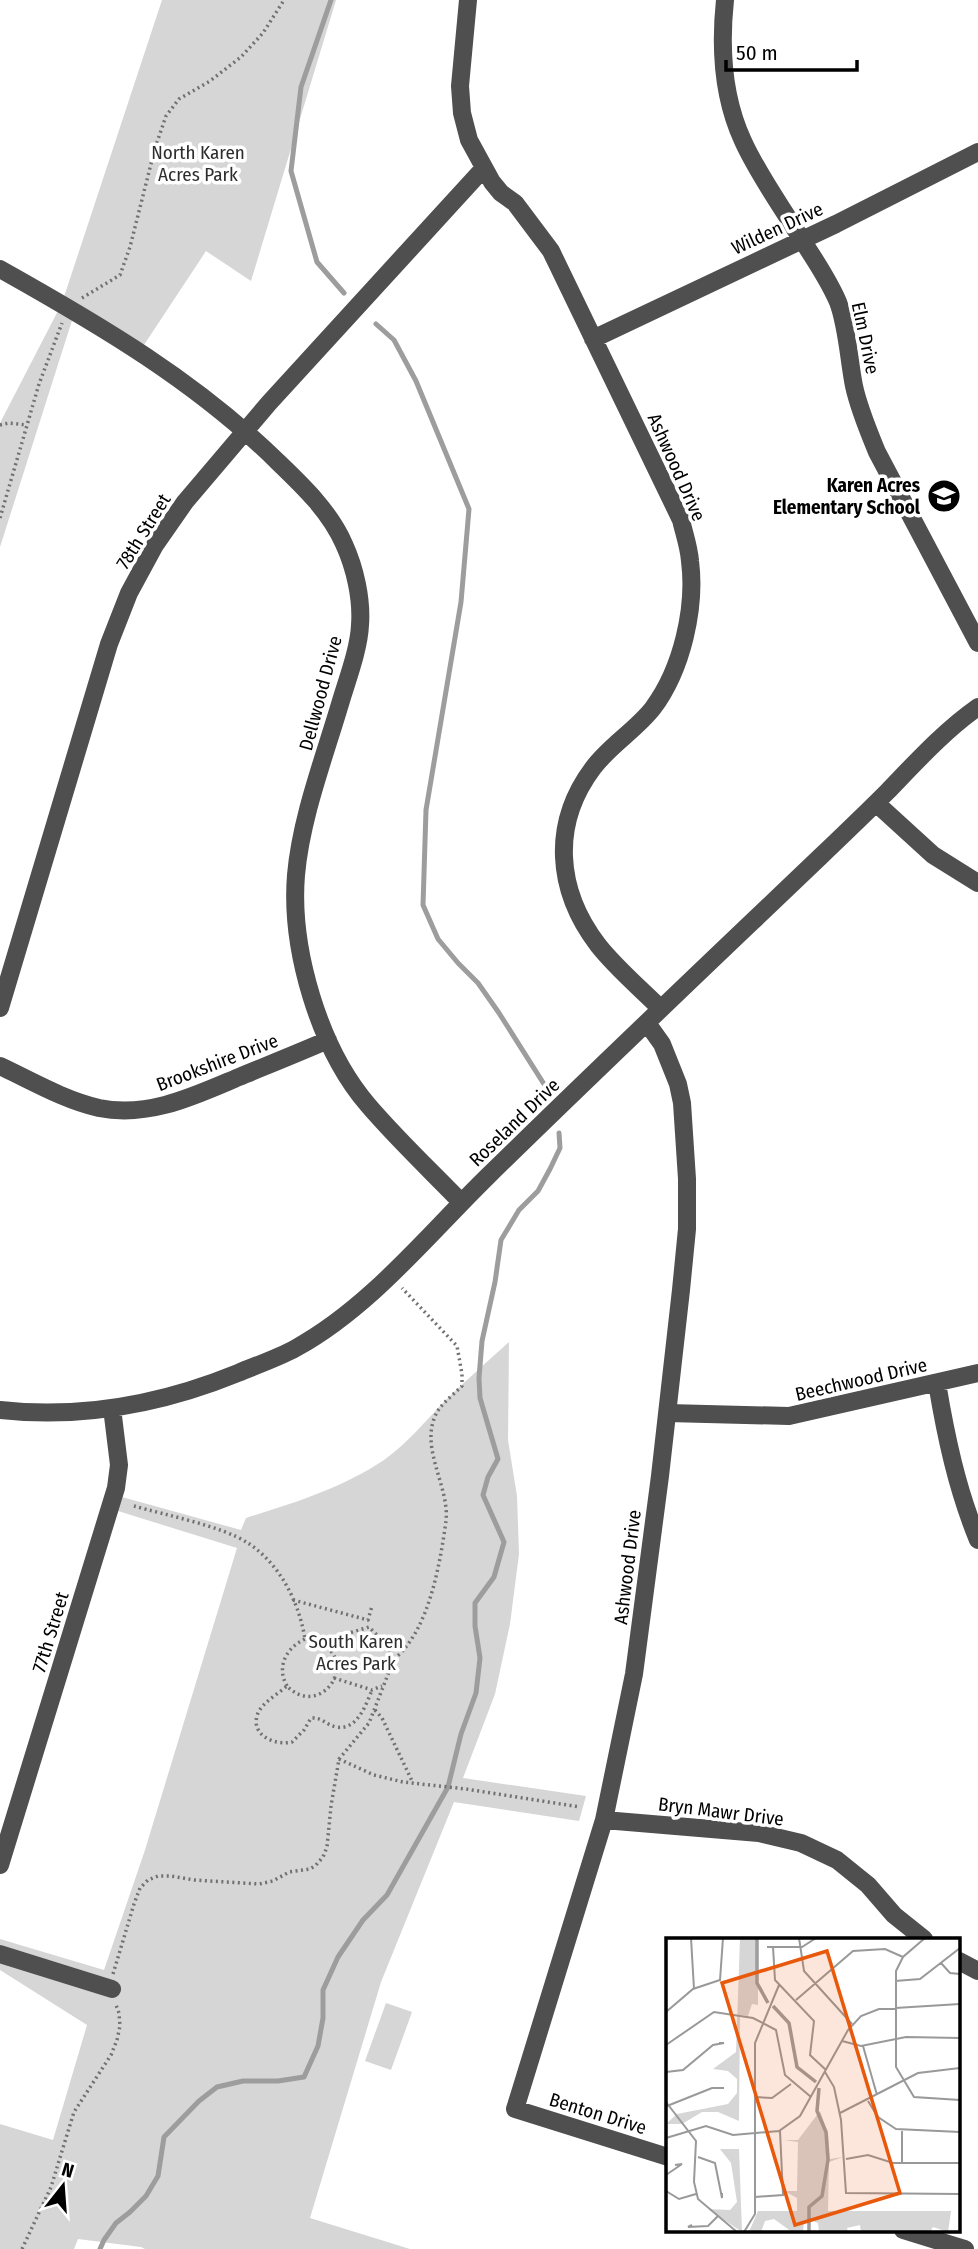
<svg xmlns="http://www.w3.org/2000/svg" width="978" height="2249" font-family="'Fira Sans Condensed',sans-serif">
	<rect width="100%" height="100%" fill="#fff"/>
	<!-- green -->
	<path fill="#d6d6d6" d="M162,0H336L251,281L206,251L140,351L75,311L0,547V423L62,303Z
		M509,1342L508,1440L517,1496L519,1554L510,1624L495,1694L463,1778L586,1796L579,1821L454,1802L381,1982L310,2218L410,2249H145L141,2247L78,2239L74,2249H0V2124L53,2140L87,2025L0,1970V1939L104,1970L145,1850L237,1548L118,1511L122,1497L241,1530L246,1518C294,1503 342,1488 384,1460C408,1443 426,1420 446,1400C466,1380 488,1361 509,1342Z
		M386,2003L412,2012L391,2070L365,2061Z"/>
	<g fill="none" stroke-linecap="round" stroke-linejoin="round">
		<!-- stream -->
		<path stroke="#9d9d9d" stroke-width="5" d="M331,0L301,87L291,171L317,262L344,293
			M376,324L394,340L416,381L469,509L461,602L426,810L423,905L438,939L458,963L478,983L499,1013L549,1092
			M100,2249L104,2240L116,2223L130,2212L146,2196L158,2176L164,2137L199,2101L217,2087L243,2081H278L304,2077L318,2046L323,2018V1990L338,1957L363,1920L387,1895L448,1787L461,1734L476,1693L480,1658L475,1626V1603L494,1577L504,1542L483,1495L488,1477L498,1459L480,1398L479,1378L482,1341L495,1282L501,1240L519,1210L538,1191L550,1169L560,1148L559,1133"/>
		<!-- path -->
		<path stroke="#717171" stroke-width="3.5" stroke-dasharray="2 3.5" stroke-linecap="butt" d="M82,298L120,275L130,247L155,148L166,116L179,99L210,81L241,57L263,33L284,0
			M0,425L9,423L27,425
			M0,518L39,384L62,323
			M134,1506C165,1515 222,1526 248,1543C280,1564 299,1602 305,1639C313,1641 325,1644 330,1650C352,1674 316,1716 287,1686C278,1694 263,1702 258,1713C249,1735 275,1746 292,1742L304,1730L311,1718C322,1717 326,1725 336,1727C357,1731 366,1705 372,1690
			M293,1600L368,1620L372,1606
			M330,1649L343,1635L369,1627L386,1644L394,1659
			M334,1678L372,1690L382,1686
			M287,1686C276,1667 286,1648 305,1639
			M375,1710L382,1718L413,1783
			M339,1759L374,1775L403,1782L466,1789L580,1807
			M113,1974L134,1904L140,1888L148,1880L158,1876H171L194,1880L259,1884L273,1881L289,1872L310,1869L316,1865L323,1857L327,1847L331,1806L339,1759L369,1723L394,1659C429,1631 440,1564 446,1521C450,1485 416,1444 439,1409C445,1401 455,1393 462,1386V1374L457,1346L402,1288
			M22,2249L51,2187L74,2112L111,2055L117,2040L120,2026L119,2013L116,2005"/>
		<!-- minor -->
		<path stroke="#4f4f4f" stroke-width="18" d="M468,0L460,86L462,113L469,140L492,182L501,193L515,203L551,251L681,520C684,533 689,547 690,561C696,608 682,669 653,708C636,730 610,745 593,768C551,824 556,890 598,945C616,968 640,988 661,1009
			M725,0C720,47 723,98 743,141C757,172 777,200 795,229C810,253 827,276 838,302C847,325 849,361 854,386C859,409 868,430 877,452L978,643
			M0,269C100,325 197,382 279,463C304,487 330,512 344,544C355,568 362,599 360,625C359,649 347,680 340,704C324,758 301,818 296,875C290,949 319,1048 368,1105C397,1139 430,1170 461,1202
			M593,339L836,224L978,152
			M876,803L933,855L978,883
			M0,1008L109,644L129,593L155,545L185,502L269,403L484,168
			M647,1023L662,1044L678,1084L682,1103L687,1179V1229L681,1290L660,1476L634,1674L604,1820L515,2109L668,2157
			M0,1066C32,1081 64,1100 99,1108C149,1118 194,1096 239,1077C268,1065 298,1053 328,1040
			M937,1383C946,1437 957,1489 978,1540
			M0,1410C82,1419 162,1404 238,1373C257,1365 278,1358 296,1348C369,1308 427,1236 486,1178C596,1070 708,964 820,857C842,836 865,814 887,792C916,762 944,731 978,707
			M668,1413L789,1416L978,1373
			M604,1820L759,1833L801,1843L837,1860L868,1885L894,1915L924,1939
			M0,1865L116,1488L119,1465L112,1408
			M0,1954L112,1989
			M959,1961L978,1971
			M903,2230L965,2249"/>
	</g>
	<!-- icons -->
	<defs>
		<symbol id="school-disc" viewBox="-11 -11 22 22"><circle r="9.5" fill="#000" stroke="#fff"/><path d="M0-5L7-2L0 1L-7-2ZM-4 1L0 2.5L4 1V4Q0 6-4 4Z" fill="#fff"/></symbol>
	</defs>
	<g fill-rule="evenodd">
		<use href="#school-disc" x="925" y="477" width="38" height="38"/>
	</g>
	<g text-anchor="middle" stroke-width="7" stroke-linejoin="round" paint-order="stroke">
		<!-- park labels -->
		<g font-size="19" fill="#2d2d2d" stroke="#fff">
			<text x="198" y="159">North Karen<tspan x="198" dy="22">Acres Park</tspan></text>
			<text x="356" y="1648">South Karen<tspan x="356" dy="22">Acres Park</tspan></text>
		</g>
		<!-- street labels -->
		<g font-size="19" fill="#000" stroke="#fff">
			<text transform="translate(777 228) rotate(-25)" y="7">Wilden Drive</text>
			<text transform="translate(866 338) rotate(78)" y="7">Elm Drive</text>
			<text transform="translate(677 467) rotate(66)" y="7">Ashwood Drive</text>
			<text transform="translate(143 531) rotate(-58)" y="7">78th Street</text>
			<text transform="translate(320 693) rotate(-75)" y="7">Dellwood Drive</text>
			<text transform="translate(217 1062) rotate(-21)" y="7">Brookshire Drive</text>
			<text transform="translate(514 1122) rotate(-44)" y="7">Roseland Drive</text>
			<text transform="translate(861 1379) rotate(-13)" y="7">Beechwood Drive</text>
			<text transform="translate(627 1567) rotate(-83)" y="7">Ashwood Drive</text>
			<text transform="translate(50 1632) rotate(-73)" y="7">77th Street</text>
			<text transform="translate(721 1811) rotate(7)" y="7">Bryn Mawr Drive</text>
			<text transform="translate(598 2113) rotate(17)" y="7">Benton Drive</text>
		</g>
		<!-- poi labels -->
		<g font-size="19" font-weight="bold" fill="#000" stroke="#fff" text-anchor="end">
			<text x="920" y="492">Karen Acres<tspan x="920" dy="22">Elementary School</tspan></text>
		</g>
	</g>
	<!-- overview -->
	<g transform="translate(666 1938)">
		<rect width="294" height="294" fill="#fff"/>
		<path d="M74,0H92V67L86,66L82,78L74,77L73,183L52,174H36L16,186H0L11,176L62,166L71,155V141L62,133L47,131L70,114ZM154,173L162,195L164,221L177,219L163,224L162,273H285L282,294L267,289L264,294H195L194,287L181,290L182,294H153L152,285L145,282L138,283L137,294H126L108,281L99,283L95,294H83L92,273H131V260L118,253H131L132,204L118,202H132ZM54,211H73L76,294L42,271L64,272L71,264L65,225Z" fill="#d6d6d6"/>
		<path fill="none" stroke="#9d9d9d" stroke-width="3.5" d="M91,0V45L102,65M107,68L123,85L131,129L150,144M143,294V269L156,258L162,222L160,194L151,173L153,150"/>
		<path fill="none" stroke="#999" stroke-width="2" d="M25,0L28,51M133,0L138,33L186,86M259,0L237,19L230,33V129L248,159L294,162M101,9H136L150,0M107,9L109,42L148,83L144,117L160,132M275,25L284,35L294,36M229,43L254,41L294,10M130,62L187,13L219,11L237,19M0,74L27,51L54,42L57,0M176,103L195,108L240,99L294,100M0,107L48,74L87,80L110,92L119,137L145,159M197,108L211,157M0,134L17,132L47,107L58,105H53M159,134L168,149L175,182L180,255L294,256M89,159L106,160L125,146M202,163L212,179L230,191L294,194M0,164L30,203L28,244L32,261L71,294M1,168L46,150H58H53M174,175L252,135L294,130M0,200L40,188L67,197L113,193L134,178L182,92L195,78L213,71L294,66M32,219L49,225L56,260V255M180,221L202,217L227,225H294M236,225V193M0,237L16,226L9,227M0,253L13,261L30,256M89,259L117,257L114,193M26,287L22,289L42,288L52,278M78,294L89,276V105L113,47"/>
		<path fill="#e8590c" fill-opacity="0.15" stroke="#e8590c" stroke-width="3.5" d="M161,13L234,255L129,287L56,45Z"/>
		<rect width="294" height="294" fill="none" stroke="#000" stroke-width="3.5"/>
	</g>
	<!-- north arrow -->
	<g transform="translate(63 2186) rotate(17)" stroke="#ffffff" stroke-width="5" paint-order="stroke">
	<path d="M0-5L12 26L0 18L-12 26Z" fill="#000000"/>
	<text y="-10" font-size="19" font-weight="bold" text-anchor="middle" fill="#000000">N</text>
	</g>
	<!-- scale -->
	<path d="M726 60v10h131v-10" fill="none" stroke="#000000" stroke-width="3.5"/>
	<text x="736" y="60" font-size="21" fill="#000000" stroke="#ffffff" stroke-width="5" paint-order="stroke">50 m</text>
</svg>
